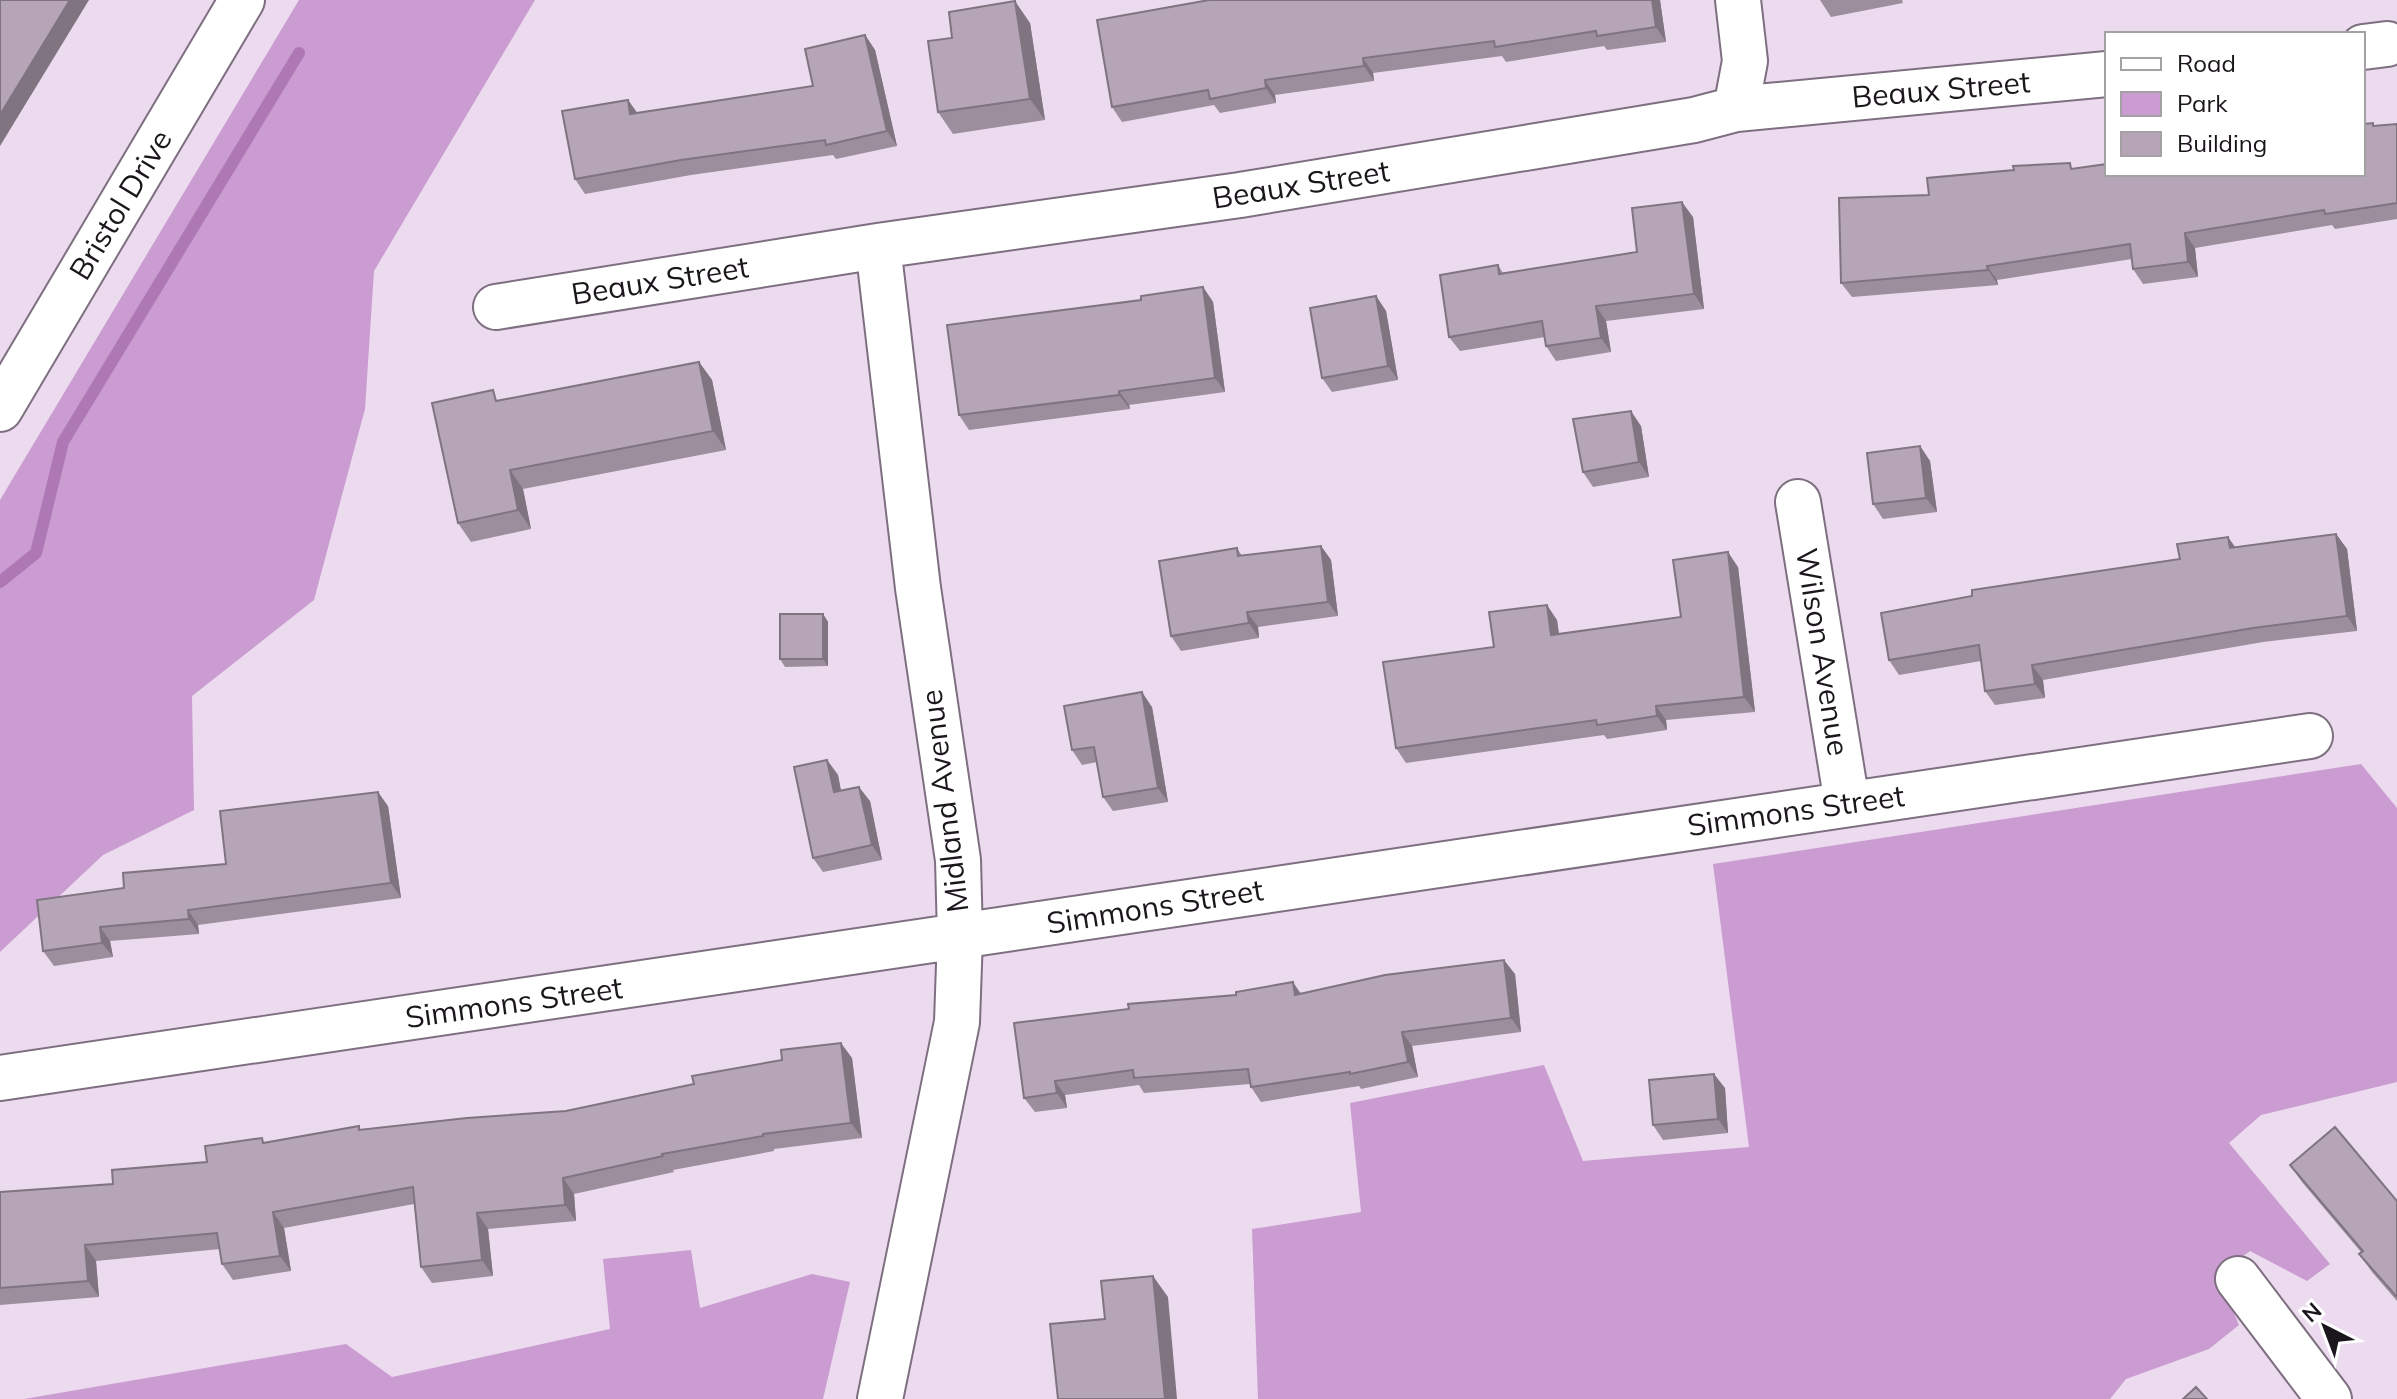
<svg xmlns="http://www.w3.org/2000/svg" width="2397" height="1399" font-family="Mulish,sans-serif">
	<rect width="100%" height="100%" fill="#ecdbee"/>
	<!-- green -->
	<path fill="#ca9cd1" d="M299,0H535L374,271L365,409L314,600L192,696L194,810L103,855L0,952V500Z
		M2361,764L2397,808V1082L2261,1115L2229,1143L2330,1264L2307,1281L2250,1251L2218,1276L2239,1325L2209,1349L2126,1379L2110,1399H1258L1252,1229L1361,1212L1350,1103L1544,1065L1583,1161L1749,1147L1713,864Z
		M691,1250L700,1308L812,1274L850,1282L823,1399H24L346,1344L392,1377L610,1329L603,1259Z"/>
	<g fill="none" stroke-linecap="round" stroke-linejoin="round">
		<!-- stream -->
		<path stroke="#ae78b5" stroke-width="12" d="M0,582L36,553L63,442L299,53"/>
		<defs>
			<path id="street" d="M2363,47L2387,44
				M1736,109L1745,61L1738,0
				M878,246L918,588L958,860L960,936L957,1022L880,1399
				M496,307L878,246L1240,195L1694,120L1736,109L2107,74
				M0,409L242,0
				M1798,502L1847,803
				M0,1078L2310,736
				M2238,1279L2329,1399"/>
		</defs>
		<!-- street casing -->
		<use href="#street" stroke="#7e6f80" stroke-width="48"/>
		<!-- street -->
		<use href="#street" stroke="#fff" stroke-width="44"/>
	</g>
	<!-- wall -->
	<path fill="#9c8e9d" d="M1209,0H1660L1666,42L1607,50L1604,46L1506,62L1502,56L1373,73L1374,81L1275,95L1276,103L1220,113L1214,105L1122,122L1112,107Z
		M1820,0H1902L1903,3L1831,17Z
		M1030,23L1045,120L953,134L938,112Z
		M865,35L875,50L897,146L836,159L833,155L691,175L585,194L575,179L628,100L637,113L813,86Z
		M2397,124V219L2335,229L2332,225L2195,248L2198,277L2143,284L2133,269L2132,259L1997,280L1998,285L1852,297L1841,283L1929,195L2014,170L2074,168L2107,174L2375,126Z
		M1693,217L1704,309L1606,321L1611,352L1556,361L1546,346L1545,337L1460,351L1449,337L1498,265L1503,273L1637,252Z
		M1203,287L1213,302L1225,392L1129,405L1130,409L969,430L959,415L1141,300Z
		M1376,296L1386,311L1398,380L1332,392L1322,378Z
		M699,362L712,380L726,450L523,489L531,529L471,542L458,523L500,400Z
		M1641,426L1649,477L1593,487L1583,472Z
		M1920,446L1930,461L1937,512L1883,519L1873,504Z
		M2336,534L2347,549L2357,631L2263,642L2043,680L2045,698L1995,705L1985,691L1981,661L1899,675L1889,660L2235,547Z
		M1321,546L1331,560L1338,616L1258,627L1259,638L1181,651L1171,636L1237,548L1242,556Z
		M1738,567L1755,712L1666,720L1667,730L1607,739L1604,735L1406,763L1396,748L1494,647L1557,620L1559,634L1681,617Z
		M823,614L828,622V666L785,667L780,659Z
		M1152,707L1168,802L1113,811L1103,797L1097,762L1082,765L1072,750Z
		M827,760L838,775L841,791L870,801L882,860L823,872L813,858Z
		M388,806L401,898L198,925L199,934L110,941L113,957L54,966L43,951L124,888L226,864Z
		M1515,974L1521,1032L1412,1046L1418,1077L1361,1089L1359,1086L1261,1102L1251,1087L1250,1084L1144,1093L1139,1085L1065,1095L1067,1108L1035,1112L1024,1098L1014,1023L1300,993Z
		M852,1058L862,1138L774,1149V1151L673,1170L674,1172L574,1194L576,1221L488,1229L493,1276L432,1283L421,1267L414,1204L284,1228L291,1271L233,1280L222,1264L220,1249L96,1261L99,1297L0,1305V1192L113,1184L207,1162L265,1142L359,1126L361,1130L566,1111Z
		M1725,1088L1728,1133L1663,1140L1653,1125Z
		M2290,1165L2397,1201V1301L2372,1272L2359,1254L2361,1252L2302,1182Z"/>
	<!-- shaded-wall -->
	<path fill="#7f7480" d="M70,0H89L0,146V115Z
		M1652,0H1660L1666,42L1656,27Z
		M1015,1L1030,23L1045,120L1030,99Z
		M865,35L875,50L897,146L887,131Z
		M1363,58L1373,73L1374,81L1364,66Z
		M1265,80L1275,95L1276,103L1266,88Z
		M628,100L638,114H630Z
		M1682,202L1693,217L1704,309L1694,294Z
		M2185,233L2195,248L2198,277L2188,262Z
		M1987,266L1997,280L1998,285L1988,270Z
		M1203,287L1213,302L1225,392L1215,378Z
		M1376,296L1386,311L1398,380L1388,366Z
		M1596,306L1606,321L1611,352L1601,338Z
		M699,362L712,380L726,450L713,431Z
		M1119,391L1129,405L1130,409L1119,395Z
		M1631,411L1641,426L1649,477L1639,462Z
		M1920,446L1930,461L1937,512L1926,498Z
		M510,470L523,489L531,529L518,510Z
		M2336,534L2347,549L2357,631L2347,616Z
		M2228,537L2238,551L2230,548Z
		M1321,546L1331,560L1338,616L1328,602Z
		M1728,552L1738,567L1755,712L1744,697Z
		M1547,605L1557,620L1561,650L1551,635Z
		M1247,612L1258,627L1259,638L1249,623Z
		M823,614L828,622V666L823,659Z
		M2032,665L2043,680L2045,698L2035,684Z
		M1142,692L1152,707L1168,802L1158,788Z
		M1656,706L1666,720L1667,730L1657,716Z
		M827,760L838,775L844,807L834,792Z
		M859,787L870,801L882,860L872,845Z
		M378,792L388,806L401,898L391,883Z
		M188,910L198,925L199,934L189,919Z
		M100,927L110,941L113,957L102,943Z
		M1504,960L1515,974L1521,1032L1511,1018Z
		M1293,982L1303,997L1295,995Z
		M1402,1032L1412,1046L1418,1077L1408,1062Z
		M841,1043L852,1058L862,1138L851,1123Z
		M1714,1074L1725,1088L1728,1133L1718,1119Z
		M1055,1081L1065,1095L1067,1108L1057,1093Z
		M563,1178L574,1194L576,1221L565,1205Z
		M273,1212L284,1228L291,1271L280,1256Z
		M477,1213L488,1229L493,1276L482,1260Z
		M85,1245L96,1261L99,1297L88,1281Z
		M1153,1276L1168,1297L1177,1399H1165Z"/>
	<!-- building -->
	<path fill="#b5a5b7" stroke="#7f7480" stroke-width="2" d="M0,0H70L0,115Z
		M1209,0H1652L1656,27L1597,36L1596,31L1495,47L1494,41L1363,58L1364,66L1265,80L1266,88L1210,99L1208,90L1112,107L1097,20Z
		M1015,1L1030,99L938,112L928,41L952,38L949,12Z
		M865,35L887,131L826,145L825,140L681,160L575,179L562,111L628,100L630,114L813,86L805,49Z
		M2373,123V126L2397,124V203L2325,214L2324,210L2185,233L2188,262L2133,269L2130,244L1987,266L1988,270L1841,283L1839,198L1929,195L1927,178L2014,170L2013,166L2070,163L2071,169L2107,164V174H2363V124Z
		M1682,202L1694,294L1596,306L1601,338L1546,346L1542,321L1449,337L1440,275L1498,265L1499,274L1637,252L1632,208Z
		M1203,287L1215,378L1119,391V395L959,415L947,325L1141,300V296Z
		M1376,296L1388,366L1322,378L1310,308Z
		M699,362L713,431L510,470L518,510L458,523L432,403L493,390L496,401Z
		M1631,411L1639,462L1583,472L1573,419Z
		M1920,446L1926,498L1873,504L1867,453Z
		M2336,534L2347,616L2253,628L2032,665L2035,684L1985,691L1979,645L1889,660L1881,613L1972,596V590L2180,559L2177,544L2228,537L2230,548Z
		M1321,546L1328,602L1247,612L1249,623L1171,636L1159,561L1237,548L1238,556Z
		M1728,552L1744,697L1656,706L1657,716L1597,725L1596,720L1396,748L1383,662L1494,647L1489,612L1547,605L1551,635L1681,617L1673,560Z
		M780,614H823V659H780Z
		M1142,692L1158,788L1103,797L1094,747L1072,750L1064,706Z
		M827,760L834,792L859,787L872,845L813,858L794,767Z
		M378,792L391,883L188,910L189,919L100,927L102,943L43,951L37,900L124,888L123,873L226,864L220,811Z
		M1504,960L1511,1018L1402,1032L1408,1062L1350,1074V1072L1251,1087L1248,1069L1134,1078L1133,1070L1055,1081L1057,1093L1024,1098L1014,1023L1129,1009L1128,1004L1236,995V992L1293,982L1295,995L1385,975Z
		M841,1043L851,1123L763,1134V1136L662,1154L663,1156L563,1178L565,1205L477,1213L482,1260L421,1267L413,1187L273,1212L280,1256L222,1264L217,1233L85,1245L88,1281L0,1288V1192L113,1184L112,1170L207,1162L205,1146L262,1138L263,1143L359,1126V1130L467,1118L566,1111L694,1084L692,1076L782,1060L781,1050Z
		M1714,1074L1718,1119L1653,1125L1649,1080Z
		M2335,1127L2397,1201V1297L2359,1254L2363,1251L2290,1165Z
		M1153,1276L1165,1399H1058L1050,1324L1105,1319L1101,1281Z
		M2196,1387L2207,1399H2183Z"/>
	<g text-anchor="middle" stroke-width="6" stroke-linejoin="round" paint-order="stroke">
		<!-- street labels -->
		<g font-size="30" fill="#1b151c" stroke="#fff">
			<text transform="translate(1941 90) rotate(-5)" y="10">Beaux Street</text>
			<text transform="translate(1301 185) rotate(-9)" y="10">Beaux Street</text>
			<text transform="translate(121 205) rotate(-59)" y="10">Bristol Drive</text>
			<text transform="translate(660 281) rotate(-9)" y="10">Beaux Street</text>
			<text transform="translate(1822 652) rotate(81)" y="10">Wilson Avenue</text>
			<text transform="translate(945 801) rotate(-97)" y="10">Midland Avenue</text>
			<text transform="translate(1796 811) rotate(-8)" y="10">Simmons Street</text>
			<text transform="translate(1155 907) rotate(-9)" y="10">Simmons Street</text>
			<text transform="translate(514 1003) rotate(-8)" y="10">Simmons Street</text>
		</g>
	</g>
	<!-- legend -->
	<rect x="2105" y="32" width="260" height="144" fill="#ffffff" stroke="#a4a1a4" stroke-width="2"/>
	<rect x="2121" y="58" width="40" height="12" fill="#ffffff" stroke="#a4a1a4" stroke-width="2"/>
	<text x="2177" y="72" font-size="24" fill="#1b151c">Road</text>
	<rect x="2121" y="92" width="40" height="24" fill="#ca9cd1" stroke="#a4a1a4" stroke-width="2"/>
	<text x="2177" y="112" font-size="24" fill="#1b151c">Park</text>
	<rect x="2121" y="132" width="40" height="24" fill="#b5a5b7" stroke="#a4a1a4" stroke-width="2"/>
	<text x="2177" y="152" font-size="24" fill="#1b151c">Building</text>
	<!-- north arrow -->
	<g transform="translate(2325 1327) rotate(318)" stroke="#ffffff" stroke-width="6" paint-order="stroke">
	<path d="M0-6L14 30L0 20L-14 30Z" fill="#1b151c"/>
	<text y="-12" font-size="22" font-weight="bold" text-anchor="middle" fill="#1b151c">N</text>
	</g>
</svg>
